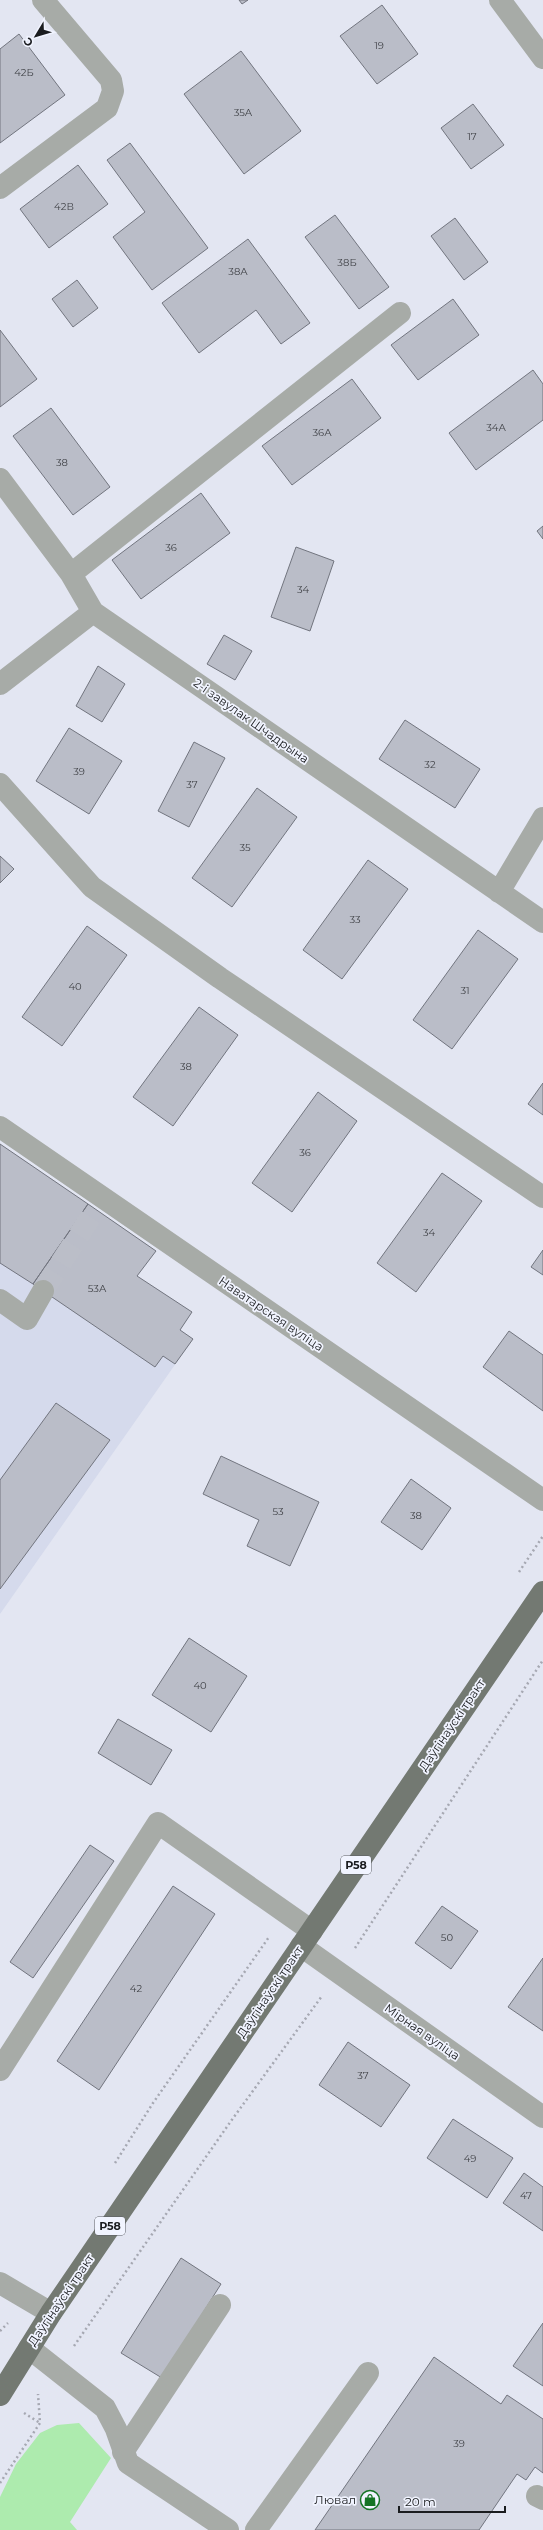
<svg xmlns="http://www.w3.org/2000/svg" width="543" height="2530" font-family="Montserrat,sans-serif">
	<rect width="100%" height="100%" fill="#e3e6f2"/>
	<!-- built -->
	<path fill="#d5daec" d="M0,1144L156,1251L137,1276L192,1312L180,1330L193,1339L0,1614Z"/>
	<!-- green -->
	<path fill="#adebae" d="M79,2423L111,2458L70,2522L77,2530H0V2497L16,2464L40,2433L57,2425Z"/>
	<!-- building -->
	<path fill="#babdc8" stroke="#72757f" d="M239,0H248L242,4Z
		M382,5L418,54L377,84L340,36Z
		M19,34L65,95L0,143V49Z
		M241,51L301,131L244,174L184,94Z
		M473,104L504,145L471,169L441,128Z
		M130,143L208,248L152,290L113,237L145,212L107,160Z
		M78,165L108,204L49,248L20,209Z
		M335,215L389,287L359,309L305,237Z
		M455,218L488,262L464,280L431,236Z
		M248,239L310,323L281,344L256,310L199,353L162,303Z
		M77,280L98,308L73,327L52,299Z
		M453,299L479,335L418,380L391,345Z
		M0,330L37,379L0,407Z
		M533,370L543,384V420L476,470L449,433Z
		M352,379L381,418L292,485L262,446Z
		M51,408L110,487L73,515L13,436Z
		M201,493L230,533L141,599L112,560Z
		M543,526V539L537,531Z
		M296,547L334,561L310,631L271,617Z
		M224,635L252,651L235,680L207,664Z
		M98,666L125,684L102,722L76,706Z
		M405,720L480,769L455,808L379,759Z
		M69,728L122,761L89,814L36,781Z
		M194,742L225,758L189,827L158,811Z
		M257,788L297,817L232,907L192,878Z
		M0,856L14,869L0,883Z
		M368,860L408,889L342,979L303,950Z
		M87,926L127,955L62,1046L22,1017Z
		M478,930L518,959L452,1049L413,1020Z
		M199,1007L238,1035L173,1126L133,1097Z
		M543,1083V1115L528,1104Z
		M318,1092L357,1121L292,1212L252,1183Z
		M0,1144L88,1204L33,1284L0,1263Z
		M442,1173L482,1201L416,1292L377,1263Z
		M88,1204L156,1251L137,1276L192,1312L180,1330L193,1339L175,1364L163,1356L155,1367L33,1284Z
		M543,1250V1275L531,1267Z
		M509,1331L543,1355V1411L483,1367Z
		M56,1403L110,1440L0,1589V1480Z
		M221,1456L319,1502L290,1566L247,1546L259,1520L203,1494Z
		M411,1479L451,1508L422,1550L381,1522Z
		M189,1638L247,1676L211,1732L152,1695Z
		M118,1719L172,1750L151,1785L98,1753Z
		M90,1845L114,1861L33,1978L10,1962Z
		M173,1886L215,1914L99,2090L57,2061Z
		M442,1906L478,1931L451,1969L415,1943Z
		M543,1958V2031L508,2007Z
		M348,2042L410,2085L381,2127L319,2085Z
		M453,2119L513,2158L487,2198L427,2158Z
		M524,2173L543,2187V2231L503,2203Z
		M181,2258L221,2284L162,2378L121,2353Z
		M543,2323V2386L513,2366Z
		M434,2357L501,2404L507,2395L543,2419V2473L535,2467L526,2480L517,2474L479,2530H315Z"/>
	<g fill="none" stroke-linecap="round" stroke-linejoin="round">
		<!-- minor-tunnel -->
		<path stroke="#bbbec8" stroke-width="22" stroke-dasharray="22 11" stroke-linecap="butt" d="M43,1291L96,1209"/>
		<!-- path -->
		<path stroke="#a6a8b2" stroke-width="2.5" stroke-dasharray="2 3" stroke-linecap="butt" d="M519,1572L543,1536
			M355,1948L543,1660
			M115,2163L153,2103L269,1937
			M0,2331L8,2323
			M74,2346L231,2121L322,1996
			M24,2413L40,2423
			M0,2483L40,2423L38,2394"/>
		<!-- minor -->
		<path stroke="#a7aba7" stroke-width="22" d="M500,0L543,58
			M0,188L107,108L113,91L111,80L43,0
			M0,479L71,574L93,612L543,922
			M71,574L400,313
			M0,684L93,612
			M0,784L92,887L220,978L543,1197
			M499,892L543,818
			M0,1127L543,1500
			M0,1300L27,1319L43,1291
			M301,1946L543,2117
			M0,2070L158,1823L312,1931
			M0,2283L51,2313
			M29,2348L105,2408L116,2429L128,2463L228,2530
			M123,2452L220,2305
			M537,2496L543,2499
			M256,2530L368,2373"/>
		<!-- major -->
		<path stroke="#737972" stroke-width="22" d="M0,2395L51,2313L543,1592"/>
	</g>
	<!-- icons -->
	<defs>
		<symbol id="shop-ring" viewBox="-11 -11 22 22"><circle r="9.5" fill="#f1f4ff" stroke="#147424" stroke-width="1.5"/><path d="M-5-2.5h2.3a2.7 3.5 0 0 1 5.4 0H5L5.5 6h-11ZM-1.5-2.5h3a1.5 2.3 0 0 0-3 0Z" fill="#147424"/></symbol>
	</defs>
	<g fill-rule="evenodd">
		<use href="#shop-ring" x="359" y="2489" width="22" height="22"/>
	</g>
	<g text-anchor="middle" stroke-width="3.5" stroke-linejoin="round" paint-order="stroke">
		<!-- number labels -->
		<g font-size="10" fill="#424449">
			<text x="379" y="49">19</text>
			<text x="24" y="76">42Б</text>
			<text x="243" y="116">35А</text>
			<text x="472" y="140">17</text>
			<text x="64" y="210">42В</text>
			<text x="347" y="266">38Б</text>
			<text x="238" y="275">38А</text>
			<text x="496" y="431">34А</text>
			<text x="322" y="436">36А</text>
			<text x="62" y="466">38</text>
			<text x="171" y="551">36</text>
			<text x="303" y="593">34</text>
			<text x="430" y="768">32</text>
			<text x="79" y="775">39</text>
			<text x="192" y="788">37</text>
			<text x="245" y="851">35</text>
			<text x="355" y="923">33</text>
			<text x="75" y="990">40</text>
			<text x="465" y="994">31</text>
			<text x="186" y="1070">38</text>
			<text x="305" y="1156">36</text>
			<text x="429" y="1236">34</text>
			<text x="97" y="1292">53А</text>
			<text x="278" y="1515">53</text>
			<text x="416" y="1519">38</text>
			<text x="200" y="1689">40</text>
			<text x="447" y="1941">50</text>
			<text x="136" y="1992">42</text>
			<text x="363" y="2079">37</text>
			<text x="470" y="2162">49</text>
			<text x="526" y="2199">47</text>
			<text x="459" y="2447">39</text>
		</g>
		<!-- shield labels -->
		<g fill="#f1f4ff" stroke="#5a5d62" stroke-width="1">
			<rect x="341" y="1856" width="30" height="18" rx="3"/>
			<rect x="95" y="2217" width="30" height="18" rx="3"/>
		</g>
		<g font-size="11" font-weight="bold" fill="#1a1c1f">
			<text x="356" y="1869">Р58</text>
			<text x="110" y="2230">Р58</text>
		</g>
		<!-- street labels -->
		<g font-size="12" fill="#1a1c1f" stroke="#f1f4ff">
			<text transform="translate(251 721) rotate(35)" y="4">2-і завулак Шчадрына</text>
			<text transform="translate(271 1314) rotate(34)" y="4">Наватарская вуліца</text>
			<text transform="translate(452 1725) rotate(-56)" y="4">Даўгінаўскі тракт</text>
			<text transform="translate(270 1992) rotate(-56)" y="4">Даўгінаўскі тракт</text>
			<text transform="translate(422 2032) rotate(35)" y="4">Мірная вуліца</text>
			<text transform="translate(61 2300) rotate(-56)" y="4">Даўгінаўскі тракт</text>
		</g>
		<!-- poi labels -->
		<g font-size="12" fill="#1a1c1f" stroke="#f1f4ff" text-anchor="end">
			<text x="356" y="2504">Лювал</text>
		</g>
	</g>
	<!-- north arrow -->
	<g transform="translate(36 36) rotate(232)" stroke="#f1f4ff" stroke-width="3" paint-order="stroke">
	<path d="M0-3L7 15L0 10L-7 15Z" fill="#1a1c1f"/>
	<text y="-6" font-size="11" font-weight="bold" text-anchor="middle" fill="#1a1c1f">С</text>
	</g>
	<!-- scale -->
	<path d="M399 2506v6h106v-6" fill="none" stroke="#1a1c1f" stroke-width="2"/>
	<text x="405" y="2506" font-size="12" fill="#1a1c1f" stroke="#f1f4ff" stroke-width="3" paint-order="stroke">20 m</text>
</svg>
